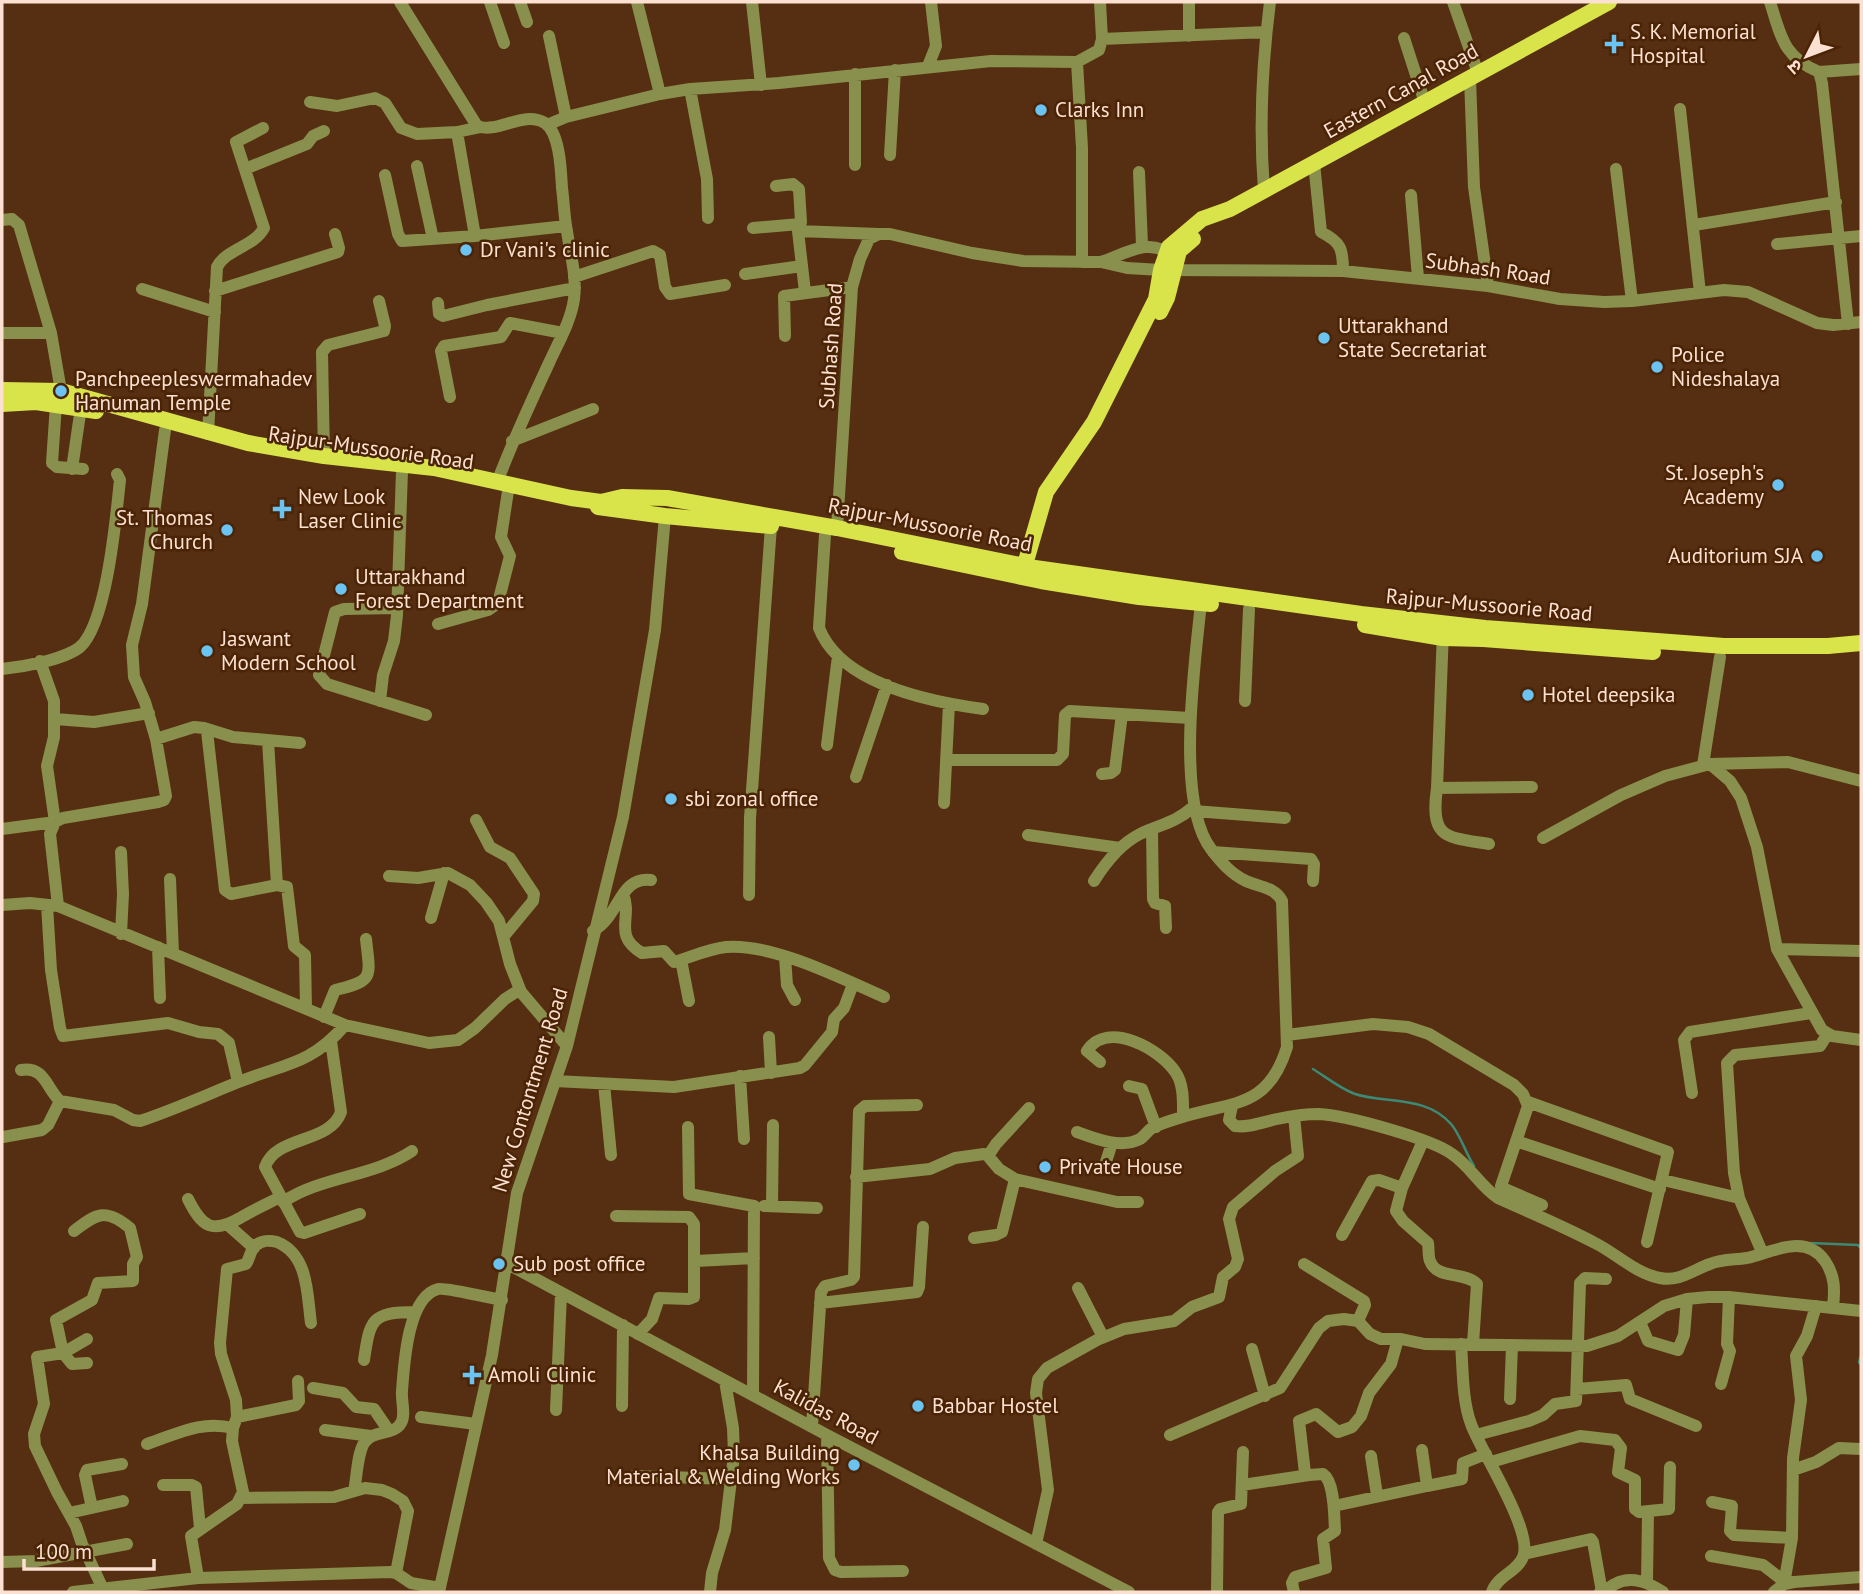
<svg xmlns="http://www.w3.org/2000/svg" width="1863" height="1594" font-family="'PT Sans','Noto Sans Devanagari',sans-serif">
	<rect width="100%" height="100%" fill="#562e11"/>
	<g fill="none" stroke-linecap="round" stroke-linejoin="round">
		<!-- stream -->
		<path stroke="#3c8a75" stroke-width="2.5" d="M1313,1069C1326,1077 1341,1089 1355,1094C1386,1104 1426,1095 1451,1124C1460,1134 1466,1154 1474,1166
			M1810,1243L1858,1245L1861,1248
			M1861,1355L1859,1362L1861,1365"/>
		<!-- minor -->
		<path stroke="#898f4c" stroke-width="12" d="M400,2L477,126C498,134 523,110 545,123C560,133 561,171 562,188C564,202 564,217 567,231C570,253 577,276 574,299C571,321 558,343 549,363C531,402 513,440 498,480
			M490,2L504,43
			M520,2L527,22
			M637,2L660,94
			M752,2L761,85
			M1189,2V36
			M1453,2L1478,73
			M1770,2C1781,36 1783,57 1819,72L1822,83L1848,324
			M549,36L566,117
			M1404,38L1425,103
			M1102,39L1266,32
			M1077,62L1082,148V262
			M928,66L936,46L931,2
			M1819,72L1861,69
			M1470,78L1474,187L1488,286
			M690,89L707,179L708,218
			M310,102L337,106L375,98L385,103L401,128L417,134L457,132L481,127
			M1680,109L1700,293
			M547,125L566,117L660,94L690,89L779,83L991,61L1077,62L1099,50L1102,39L1100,2
			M457,132L475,236
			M890,155L895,70
			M1314,163L1321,232C1341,242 1343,249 1343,271
			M855,165V74
			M417,166L433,239
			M245,169L307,144L313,136L324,131
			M1616,169L1632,301
			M1139,172L1142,245
			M385,175L398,234L402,241L475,236L566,226
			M776,186L793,184L799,189L801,222L798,231L805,292
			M1264,190C1259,127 1262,65 1270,2
			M1411,195L1418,278
			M2,220L12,219L19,225L51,333L61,391
			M1694,225L1836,202
			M753,228L800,224
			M798,231L879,234
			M1777,244L1861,236
			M1101,262C1125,254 1150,236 1172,256
			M745,274L802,266
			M574,277L653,251L660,255L665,287L670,294L725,285
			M142,289L215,312
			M215,291L338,252L339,248L335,234
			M438,303L439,314L443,316L487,305L575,288
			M2,333H51
			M785,336L784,296L852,287
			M450,397L441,351L444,346L501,337L510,323L563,333
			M56,404L52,463L57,467L83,469
			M208,434L217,267C226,249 254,247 264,228L236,142L263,128
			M512,441L593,409
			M324,456L322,352L328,345L384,331L385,326L379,301
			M72,469L81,407
			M837,528L852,287L860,259L869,239L879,234H890L972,253L1023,261L1101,262L1127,268L1161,270L1343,271L1488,286L1560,299L1604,302L1632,301L1724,290L1748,292L1817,323L1833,325L1861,322
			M825,535L819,628C841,684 931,702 983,709
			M397,608L344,609L335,612L319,675L327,684L426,715
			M438,624L488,610L498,603L510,556L501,537L508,491
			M1443,631L1437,788C1430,839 1445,837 1489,844
			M2,669C22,667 64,660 80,647C107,623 116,517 120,480L117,474
			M380,701L383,675L394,641L397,615L402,471
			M1245,701L1249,609
			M55,719L94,722L149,713
			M204,728L233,737L300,743
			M156,739L194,727L204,728L207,731L225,890L231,894L277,885L287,887L294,946L305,955L306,1009
			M268,741L277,885
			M827,745L838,656
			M946,760H1057L1063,754L1065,715L1070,711L1190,718
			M1710,764L1730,781L1741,798L1757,847L1777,949L1822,1030L1832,1036L1861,1040
			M1703,765L1720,657
			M1102,774L1111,773L1115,770L1122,714
			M856,777L887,685
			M1437,788L1532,787
			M944,803L949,704
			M1194,811L1285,818
			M476,820L490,847L510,858L534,894L533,901L504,936
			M2,829L55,822L47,766L54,737V701L40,661
			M1152,830L1153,899L1155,903L1165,906L1166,928
			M1028,835L1120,848
			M1543,838L1621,795L1665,776L1710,764L1788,762L1861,781
			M1213,852L1311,859L1314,864L1313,881
			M389,876L418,878L448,873L470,885L486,902L499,921L510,964L521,992
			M170,879L173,953
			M1094,881C1106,862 1120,844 1140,834C1159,825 1177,822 1193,807
			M623,894C633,918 612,935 642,953L664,951L674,962C691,957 708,949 726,947C772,943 841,978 884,997
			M749,895L750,818L771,526
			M2,905L30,903L58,906L345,1025L429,1043L458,1040L475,1028L505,999L516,992H521L567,1046
			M47,905L51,970L60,1028L63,1036L168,1023L199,1032L218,1034L229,1043L238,1082
			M58,906L50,834L55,822L63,818L158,802L164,800L166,796L156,739L145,702L134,677L132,645L142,604L165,430
			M431,918L444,873
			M593,931C620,916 619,876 651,880
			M121,934L123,894L121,852
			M158,947L160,998
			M1777,949L1861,951
			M785,957L787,985L795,1000
			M681,960L689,1001
			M324,1017L335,990C375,981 370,977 366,939
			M1287,1035L1373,1024L1408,1027L1429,1034L1514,1085L1523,1094L1528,1106L1501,1186L1505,1189L1542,1205
			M769,1037L771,1073
			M331,1041L341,1112C330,1144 276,1135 265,1167L300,1232L304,1233L360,1214
			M1100,1062L1087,1051C1107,1019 1162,1050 1176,1073C1184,1085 1183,1103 1183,1117
			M21,1070C45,1066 46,1088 60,1101L114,1110L133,1120L140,1121C173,1110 204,1096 236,1083C282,1064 310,1066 345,1025
			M740,1076L744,1139
			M555,1081L674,1087L800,1068L805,1065L832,1032L834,1019L844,1008L853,984
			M604,1084L611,1155
			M1129,1086L1142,1089L1156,1127
			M1692,1093L1684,1040L1690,1032L1811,1013
			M1528,1102L1668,1152L1647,1242
			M1232,1106L1229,1120L1235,1126C1249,1128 1263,1122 1277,1119C1291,1116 1305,1114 1319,1114C1345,1115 1432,1139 1452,1154C1470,1166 1480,1186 1498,1198C1531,1213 1563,1226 1595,1243C1617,1254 1635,1273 1660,1278C1679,1282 1693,1270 1710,1264C1722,1259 1734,1260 1747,1258C1773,1252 1805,1233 1825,1261C1835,1276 1835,1289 1833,1307
			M688,1127L689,1194L754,1206L753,1394
			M1077,1132C1096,1139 1121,1149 1140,1139C1145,1136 1147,1131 1152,1128C1161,1123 1173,1120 1182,1117C1233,1101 1268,1109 1287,1047L1282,901C1275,887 1259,887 1246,881C1231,874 1221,862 1211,849C1175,802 1195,662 1201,603
			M3,1137L42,1130L48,1125L60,1101
			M1423,1141L1402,1188L1396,1211L1403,1221L1428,1243C1429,1249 1428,1256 1430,1261C1437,1280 1465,1271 1477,1284L1473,1344
			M1516,1141L1660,1189
			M988,1156L996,1144L1029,1108
			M1104,1168L1112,1143
			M856,1177L930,1169L955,1158L984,1154L988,1156L999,1169L1015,1179L1117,1202H1138
			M1663,1180L1739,1198
			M188,1199C202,1227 212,1234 240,1218C253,1210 267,1204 280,1197
			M283,1202C322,1176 373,1177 412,1151
			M764,1206L817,1208
			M772,1206L773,1125
			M616,1216L689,1217L694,1224V1297L689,1299L659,1298L652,1319L638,1334
			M228,1225L254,1248
			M74,1231C97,1213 106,1208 130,1228L137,1257L133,1264V1281L98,1283L92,1300L56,1320L63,1353L72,1364L87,1363
			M1342,1235L1372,1181L1379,1180L1402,1188
			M974,1238L996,1235L1002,1232L1015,1179
			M1762,1252L1739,1198L1734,1173L1727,1063L1735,1055L1820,1046L1827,1035
			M696,1261L754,1258
			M506,1263L827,1435L1129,1592
			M1304,1264L1364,1301L1365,1305L1358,1321
			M1078,1288L1103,1337
			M820,1303L917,1292L919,1287L923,1227
			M1640,1322L1648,1341L1678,1350L1684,1335L1687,1299
			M87,1339L63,1353L37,1357L44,1404L34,1434L35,1446L57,1492L76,1526L82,1544L103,1589
			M1461,1344C1463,1369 1462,1400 1471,1424C1480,1450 1534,1531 1523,1557C1517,1572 1497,1576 1492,1592
			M1252,1349L1265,1396
			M364,1360C370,1320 371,1312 415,1312
			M1721,1384L1730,1351L1727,1344L1729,1297
			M313,1388L343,1393L356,1407L374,1409L389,1431
			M1577,1389L1626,1385L1630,1399L1696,1426
			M1510,1399L1512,1345
			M622,1406L623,1325
			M556,1410L561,1294
			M237,1417L296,1405L299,1401L298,1381
			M421,1417L476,1424
			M812,1426L821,1292L825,1286L851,1280L854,1277L859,1111L865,1106L917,1105
			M325,1430L371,1436
			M827,1435L829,1558L835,1570L841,1572L903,1571
			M1170,1435L1280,1388L1319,1328L1328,1321L1344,1319L1358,1321L1370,1334L1381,1339H1401L1425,1344L1587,1346L1618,1336L1664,1306L1687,1299L1708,1297H1729L1861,1311
			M1476,1435L1529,1421L1543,1415L1555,1404L1576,1401L1580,1283L1585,1278L1606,1279
			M147,1444C177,1434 201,1420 233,1428
			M1371,1456L1377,1495
			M1491,1462L1580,1436L1615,1440L1621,1448L1618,1472L1635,1480V1509L1639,1512L1669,1509L1670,1467
			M1793,1470L1816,1462L1839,1448L1861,1449
			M634,1476L731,1479
			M163,1485H192L196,1487L200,1528
			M1242,1485L1309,1475
			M1427,1486L1462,1479L1463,1463L1486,1454
			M354,1491C357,1477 357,1455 364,1443C373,1429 394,1436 401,1423C406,1415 401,1400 402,1391C404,1366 407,1297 438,1289C445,1287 490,1298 502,1300
			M242,1498L334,1497L365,1488L382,1490L392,1494L403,1501L408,1511L396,1573
			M1712,1502L1732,1506L1730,1531L1734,1535L1792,1538
			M1334,1506L1427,1486L1422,1450
			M92,1508L85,1475L87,1470L122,1464
			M69,1513L123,1501
			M1036,1544L1048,1490L1036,1393L1038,1379L1047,1368L1097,1340L1124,1329L1174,1321L1192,1307L1219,1297L1223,1277L1235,1267L1238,1259L1229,1219L1233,1207L1275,1171L1298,1156L1294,1116
			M1524,1554L1591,1539L1593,1542L1602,1592
			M1711,1556L1763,1565L1785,1582
			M2,1562L36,1561L127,1544
			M198,1578L191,1536L237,1504L243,1492L232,1441L233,1428L237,1417L236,1400L221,1354L220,1343L227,1269L246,1264C250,1258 250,1250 256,1245C263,1240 269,1240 277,1242C309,1255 307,1295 311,1323
			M1647,1582L1648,1512
			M1784,1584L1792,1538L1793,1458L1801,1400L1796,1356L1807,1336L1816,1306
			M73,1592L198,1578L390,1572L396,1573L411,1583L440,1588
			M439,1592L492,1355L517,1193L567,1046L623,817L655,630L665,516
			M710,1592L712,1573L725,1530L734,1455L733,1428L725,1381
			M1217,1592L1218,1512L1220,1509L1241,1504L1243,1452
			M1294,1592L1292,1583L1295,1577L1326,1568L1323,1539L1335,1531C1334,1516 1335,1482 1323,1474L1309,1475L1305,1473L1299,1421L1316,1414L1338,1432L1352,1427L1361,1416L1369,1393L1391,1364L1398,1339
			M1600,1592C1606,1590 1610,1587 1615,1584C1632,1575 1649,1583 1663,1592
			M1774,1592L1784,1584L1794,1582L1861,1577"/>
		<!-- major -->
		<path stroke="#d9e34a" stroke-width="16" d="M1160,312L1167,298L1179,251L1193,239
			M2,390L61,391L248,443L324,456L434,468L571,498L601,502L622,497L667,498L837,528L1035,568L1361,614L1485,628L1724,646H1828L1861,643
			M2,404L36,402L96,411
			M598,507L665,516L771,526
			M902,552L1041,581L1139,597L1211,604
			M1022,575L1046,492L1094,422L1156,299L1161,270L1169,247L1202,219L1230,209L1609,2
			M1365,625L1443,638L1483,639L1653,652"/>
	</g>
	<!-- markers -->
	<g fill="#6ac3f1" stroke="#4b2305" stroke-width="2.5">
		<path d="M1610.5 33.5h7v7h7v7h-7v7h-7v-7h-7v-7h7z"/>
		<circle cx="1041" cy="110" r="7"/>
		<circle cx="466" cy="250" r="7"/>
		<circle cx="1324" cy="338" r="7"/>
		<circle cx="1657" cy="367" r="7"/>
		<circle cx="61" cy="391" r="7"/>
		<circle cx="1778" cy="485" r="7"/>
		<path d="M278.5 498.5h7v7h7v7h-7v7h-7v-7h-7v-7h7z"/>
		<circle cx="227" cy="530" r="7"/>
		<circle cx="1817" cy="556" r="7"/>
		<circle cx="341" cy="589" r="7"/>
		<circle cx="207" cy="651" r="7"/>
		<circle cx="1528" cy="695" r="7"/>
		<circle cx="671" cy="799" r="7"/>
		<circle cx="1045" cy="1167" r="7"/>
		<circle cx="499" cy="1264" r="7"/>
		<path d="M468.5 1364.5h7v7h7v7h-7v7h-7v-7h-7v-7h7z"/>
		<circle cx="918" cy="1406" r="7"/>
		<circle cx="854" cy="1465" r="7"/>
	</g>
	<g text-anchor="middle" stroke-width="5" stroke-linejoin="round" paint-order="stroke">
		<!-- poi labels -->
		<g font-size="21" fill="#fce1d2" stroke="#4b2305" text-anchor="start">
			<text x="1630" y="39">S. K. Memorial<tspan x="1630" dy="24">Hospital</tspan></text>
			<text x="1055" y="117">Clarks Inn</text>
			<text x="480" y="257">Dr Vani's clinic</text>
			<text x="1338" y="333">Uttarakhand<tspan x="1338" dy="24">State Secretariat</tspan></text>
			<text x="1671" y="362">Police<tspan x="1671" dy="24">Nideshalaya</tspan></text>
			<text x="75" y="386">Panchpeepleswermahadev<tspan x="75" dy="24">Hanuman Temple</tspan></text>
			<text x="1764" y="480" text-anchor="end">St. Joseph's<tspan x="1764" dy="24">Academy</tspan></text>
			<text x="298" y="504">New Look<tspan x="298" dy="24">Laser Clinic</tspan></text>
			<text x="213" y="525" text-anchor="end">St. Thomas<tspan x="213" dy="24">Church</tspan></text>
			<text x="1803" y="563" text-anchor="end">Auditorium SJA</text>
			<text x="355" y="584">Uttarakhand<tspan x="355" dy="24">Forest Department</tspan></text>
			<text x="221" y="646">Jaswant<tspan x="221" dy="24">Modern School</tspan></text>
			<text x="1542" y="702">Hotel deepsika</text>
			<text x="685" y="806">sbi zonal office</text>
			<text x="1059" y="1174">Private House</text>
			<text x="513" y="1271">Sub post office</text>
			<text x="488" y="1382">Amoli Clinic</text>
			<text x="932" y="1413">Babbar Hostel</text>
			<text x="840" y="1460" text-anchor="end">Khalsa Building<tspan x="840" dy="24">Material &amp; Welding Works</tspan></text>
		</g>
		<!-- street labels -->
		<g font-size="21" fill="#fce1d2" stroke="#4b2305">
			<text transform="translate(1401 91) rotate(-29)" y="7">Eastern Canal Road</text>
			<text transform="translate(1488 269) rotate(8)" y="7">Subhash Road</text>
			<text transform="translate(831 346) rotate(-86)" y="7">Subhash Road</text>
			<text transform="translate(371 448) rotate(8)" y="7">Rajpur-Mussoorie Road</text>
			<text transform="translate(930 525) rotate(11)" y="7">Rajpur-Mussoorie Road</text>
			<text transform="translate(1489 605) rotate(5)" y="7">Rajpur-Mussoorie Road</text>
			<text transform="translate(530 1090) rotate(-73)" y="7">New Contontment Road</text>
			<text transform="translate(826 1412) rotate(28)" y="7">Kalidas Road</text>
		</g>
	</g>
	<!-- border -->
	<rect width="1863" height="1594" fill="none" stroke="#fce1d2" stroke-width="7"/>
	<!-- north arrow -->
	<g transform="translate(1807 56) rotate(228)" stroke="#4b2305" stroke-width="5" paint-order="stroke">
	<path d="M0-5L12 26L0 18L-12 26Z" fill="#fce1d2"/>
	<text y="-10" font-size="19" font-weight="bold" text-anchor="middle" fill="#fce1d2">उ</text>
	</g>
	<!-- scale -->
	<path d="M24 1559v10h130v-10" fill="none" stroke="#fce1d2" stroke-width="3.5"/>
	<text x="35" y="1559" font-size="21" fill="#fce1d2" stroke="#4b2305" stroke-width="5" paint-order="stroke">100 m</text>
</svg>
